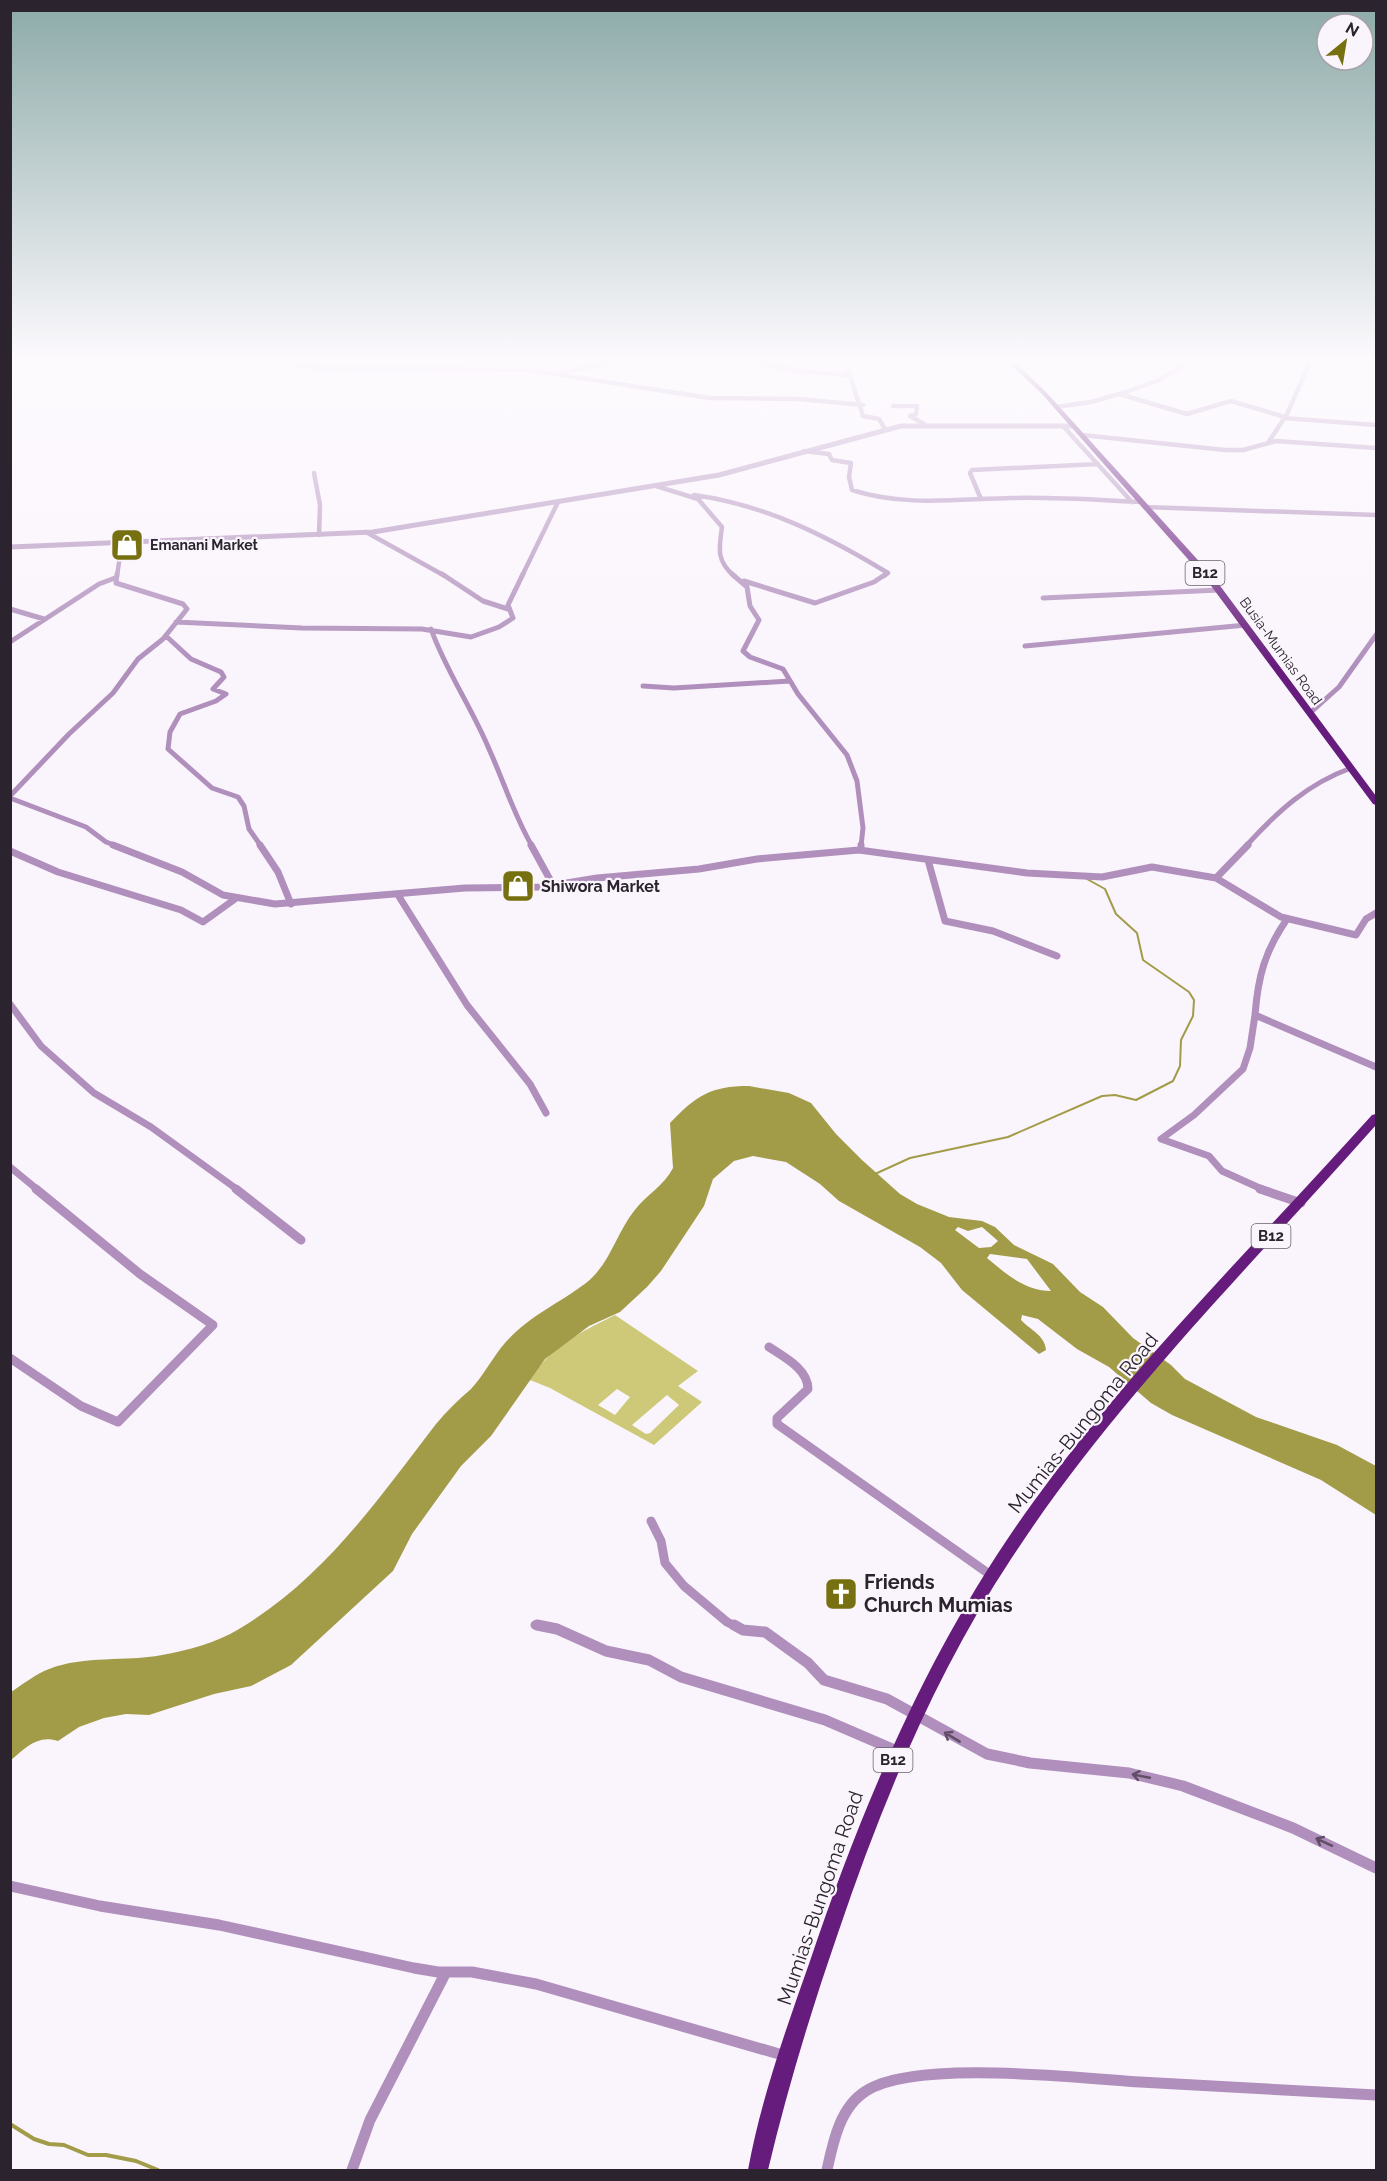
<svg xmlns="http://www.w3.org/2000/svg" width="1387" height="2181" font-family="Raleway,sans-serif">
	<rect width="100%" height="100%" fill="#faf5fc"/>
	<!-- green -->
	<path fill="#cec978" fill-rule="evenodd" d="M615,1315L698,1371L678,1386L702,1402L654,1445L550,1388L530,1380C552,1344 580,1333 615,1315ZM617,1389L630,1397L615,1415L598,1405ZM667,1395L679,1405L650,1433L646,1434L632,1425Z"/>
	<!-- water -->
	<path fill="#a29c49" fill-rule="evenodd" d="M749,1086L789,1093L811,1103L836,1134L862,1160L900,1194L917,1204L949,1217L982,1221L995,1227L1014,1245L1053,1264L1080,1292L1103,1307L1133,1338L1171,1365L1185,1379L1256,1417L1337,1445L1376,1466V1515L1321,1480L1172,1415L1151,1403L1109,1367L1077,1349L1038,1319L1022,1315L1021,1320C1030,1330 1045,1335 1046,1350L1039,1354L962,1290L941,1263L920,1247L839,1201L820,1184L786,1162L753,1156L734,1161L713,1179L704,1206L661,1271L647,1287L620,1312L589,1326L545,1359L491,1436L461,1466L412,1534L393,1571L291,1665L251,1686L214,1694L149,1715L126,1714L104,1718L79,1727L58,1741C38,1734 25,1748 11,1760V1692C23,1684 36,1674 49,1669C85,1655 125,1662 162,1655C186,1651 218,1642 239,1629C323,1579 377,1501 436,1424C447,1411 458,1400 471,1389C482,1377 491,1361 500,1349C524,1318 557,1305 586,1283C610,1264 616,1234 634,1211C646,1195 664,1186 673,1168L670,1123C696,1096 710,1086 749,1086ZM958,1227L968,1231L982,1227L998,1241L991,1247L979,1248L955,1230ZM990,1254L1027,1259L1051,1291C1025,1291 1006,1274 987,1258Z"/>
	<g fill="none" stroke-linecap="round" stroke-linejoin="round">
		<!-- stream-far1 -->
		<path stroke="#a29c49" stroke-width="2" d="M875,1174L910,1158L1008,1137L1102,1096L1115,1095L1136,1100L1173,1081L1180,1066L1181,1040L1193,1016L1194,1000L1189,992L1143,960L1137,933L1116,914L1105,889L1087,879"/>
		<!-- stream -->
		<path stroke="#a29c49" stroke-width="4" d="M10,2124L34,2139L49,2144L64,2145L88,2155H106L136,2161L158,2170"/>
		<!-- minor-far4 -->
		<path stroke="#b08fbc" stroke-width="4.5" d="M755,362L796,371L849,375
			M852,362L848,366L849,373L863,416L879,419L885,429
			M295,364L317,368L529,370L710,398L799,399L863,405
			M563,372L615,362
			M1120,394L1157,381L1189,362
			M893,406H917L916,414L910,416L924,424
			M1056,407L1091,402L1119,394L1187,414L1231,401L1285,417
			M1284,418L1376,425
			M1063,426L1132,502
			M1082,435L1225,450H1243L1276,441L1376,448
			M1268,443L1287,414L1310,362
			M804,451L829,454L832,460L851,463L849,477L852,490C905,507 957,499 1012,498C1055,497 1098,500 1141,502
			M314,473L320,505L319,535
			M656,486L698,499L722,527C719,549 716,560 734,576
			M694,495C766,505 827,536 888,573L884,576
			M981,499L970,473L972,470L1098,464
			M1145,507L1376,515
			M366,532L445,576
			M117,576L122,542
			M522,576L558,502"/>
		<!-- minor-far3 -->
		<path stroke="#b08fbc" stroke-width="5" d="M442,574L483,601L508,609
			M732,574L747,587L750,606L759,620L743,651L750,657L783,669L798,694L847,755L857,781L863,828L861,846
			M744,581L815,603L874,582L886,574
			M1043,598L1219,590
			M10,609L44,619
			M176,622L302,628L422,629L471,637L499,627L513,618L508,605L523,574
			M431,629C446,671 472,708 489,749C504,782 514,815 532,846
			M166,636L191,659L221,672L224,677L213,689L226,694L216,701L180,714L170,732L168,749L212,788L238,797L244,806L249,829L261,846
			M10,642L99,584L115,578
			M1025,646L1246,625
			M643,686L674,688L790,681
			M1310,713L1339,687L1376,635
			M10,796L69,734L113,693L138,659L163,639L187,609L183,604L116,583L117,574
			M10,798L86,827L106,842L117,846
			M1246,846C1277,812 1307,784 1351,768"/>
		<!-- minor-far2 -->
		<path stroke="#b08fbc" stroke-width="7" d="M113,845L182,872L223,895L275,904L465,888L542,887L597,878L699,869L757,859L859,850L1027,873L1102,877L1152,867L1216,878L1248,845
			M260,845L278,872L291,904
			M531,845L553,885
			M861,850V845
			M10,851L58,872L181,910L203,922L235,899
			M928,860L945,921L993,931L1057,956
			M1216,878L1281,917L1356,935L1366,919L1376,913
			M398,895L467,1005L530,1084L546,1113
			M1287,919C1265,951 1258,976 1255,1015L1376,1067
			M10,1004L41,1046L94,1093L151,1127L238,1190
			M1255,1015L1250,1048L1243,1069L1194,1115L1161,1139L1209,1156L1222,1171L1264,1190
			M10,1167L38,1190"/>
		<!-- minor-far1 -->
		<path stroke="#b08fbc" stroke-width="9" d="M236,1189L301,1240
			M1260,1189L1301,1203
			M769,1347C784,1357 808,1369 808,1389L777,1418V1424L992,1576
			M10,1358L81,1406L118,1422L213,1325L140,1274L36,1189
			M651,1521L661,1541L665,1563L684,1586L727,1622L737,1627
			M535,1625L545,1627"/>
		<!-- minor -->
		<path stroke="#b08fbc" stroke-width="11" d="M537,1625L557,1629L606,1651L649,1660L681,1677L825,1720L897,1751
			M734,1625L743,1630L765,1632L808,1663L824,1680L887,1699L987,1754L1030,1763L1129,1773L1183,1786L1293,1828L1376,1868
			M10,1886L100,1906L219,1925L414,1968L438,1972H472L536,1984L786,2056
			M352,2170L370,2120L446,1972
			M827,2170C833,2142 840,2107 866,2091C915,2059 1079,2078 1140,2082C1219,2086 1297,2091 1376,2095"/>
		<!-- tertiary -->
		<path stroke="#b08fbc" stroke-width="5" d="M10,547L373,532L719,475L901,426H1073"/>
		<!-- trunk -->
		<path fill="#661c7c" fill-rule="evenodd" d="M1008,362H1015L1046,392L1215,579L1376,796V805L1373,804L1209,583L1042,394Z
			M1376,1114V1125C1251,1266 1114,1401 1011,1559C935,1674 882,1803 838,1933C811,2011 787,2090 768,2170H748C761,2099 786,2029 810,1961C865,1798 932,1641 1034,1501C1134,1363 1258,1242 1372,1115Z"/>
	</g>
	<!-- one-way arrows -->
	<defs><path id="oneway-shaft" d="M-6 0H5M1.5-3L5.5 0L1.5 3" fill="none" stroke-width="1.6" stroke-linecap="round" stroke-linejoin="round" transform="scale(1.5)"/></defs>
	<g stroke="#604e67">
		<use href="#oneway-shaft" transform="translate(952 1737) rotate(-149)"/>
		<use href="#oneway-shaft" transform="translate(1141 1776) rotate(-169)"/>
		<use href="#oneway-shaft" transform="translate(1324 1842) rotate(-155)"/>
	</g>
	<!-- sky -->
	<linearGradient id="sky" x2="0" y2="1"><stop stop-color="#8caaa8"/><stop offset="0.54" stop-color="#fdfafe"/><stop offset="1" stop-color="#fdfafe" stop-opacity="0"/></linearGradient>
	<rect width="1387" height="667" fill="url(#sky)"/>
	<!-- icons -->
	<defs>
		<symbol id="shop-square" viewBox="-11 -11 22 22"><rect x="-9" y="-9" width="18" height="18" rx="4" fill="#777010" stroke="#faf5fc"/><path d="M-5-2.5h2.3a2.7 3.5 0 0 1 5.4 0H5L5.5 6h-11ZM-1.5-2.5h3a1.5 2.3 0 0 0-3 0Z" fill="#fff"/></symbol>
		<symbol id="church-square" viewBox="-11 -11 22 22"><rect x="-9" y="-9" width="18" height="18" rx="4" fill="#777010" stroke="#faf5fc"/><path d="M-1.2-6h2.4v3.5h3.3v2.4h-3.3V6h-2.4V-.1h-3.3v-2.4h3.3Z" fill="#fff"/></symbol>
	</defs>
	<g fill-rule="evenodd">
		<use href="#shop-square" x="108" y="526" width="38" height="38"/>
		<use href="#shop-square" x="499" y="867" width="38" height="38"/>
		<use href="#church-square" x="822" y="1575" width="38" height="38"/>
	</g>
	<g text-anchor="middle" stroke-width="4.5" stroke-linejoin="round" paint-order="stroke">
		<!-- far-poi labels -->
		<g font-size="14" font-weight="bold" fill="#2b232e" stroke="#faf5fc" text-anchor="start">
			<text x="150" y="550">Emanani Market</text>
		</g>
		<!-- far-street labels -->
		<g font-size="14" fill="#2b232e" stroke="#faf5fc">
			<text transform="translate(1281 651) rotate(54)" y="5">Busia-Mumias Road</text>
		</g>
		<!-- shield labels -->
		<g fill="#faf5fc" stroke="#69626c" stroke-width="1.5">
			<rect x="1185.5" y="561" width="39" height="24" rx="4.5"/>
			<rect x="1251.5" y="1224" width="39" height="24" rx="4.5"/>
			<rect x="873.5" y="1748" width="39" height="24" rx="4.5"/>
		</g>
		<g font-size="15" font-weight="bold" fill="#2b232e">
			<text x="1205" y="578">B12</text>
			<text x="1271" y="1241">B12</text>
			<text x="893" y="1765">B12</text>
		</g>
		<!-- poi labels -->
		<g font-size="16" font-weight="bold" fill="#2b232e" stroke="#faf5fc" text-anchor="start">
			<text x="541" y="892">Shiwora Market</text>
		</g>
		<!-- near-street labels -->
		<g font-size="20" fill="#2b232e" stroke="#faf5fc">
			<text transform="translate(1083 1423) rotate(-51)" y="7">Mumias-Bungoma Road</text>
			<text transform="translate(820 1898) rotate(-71)" y="7">Mumias-Bungoma Road</text>
		</g>
		<!-- near-poi labels -->
		<g font-size="20" font-weight="bold" fill="#2b232e" stroke="#faf5fc" text-anchor="start">
			<text x="864" y="1589">Friends<tspan x="864" dy="23">Church Mumias</tspan></text>
		</g>
	</g>
	<!-- border -->
	<rect width="1387" height="2181" fill="none" stroke="#2b232e" stroke-width="24"/>
	<!-- north arrow -->
	<g transform="translate(1345 42) rotate(30)"><circle r="28" fill="#faf5fc" stroke="#a7a1aa" stroke-width="1.5"/>
	<path d="M0-4.5L10 22L0 15L-10 22Z" fill="#777010"/>
	<text y="-9" font-size="16" font-weight="bold" text-anchor="middle" fill="#2b232e">N</text>
	</g>
</svg>
